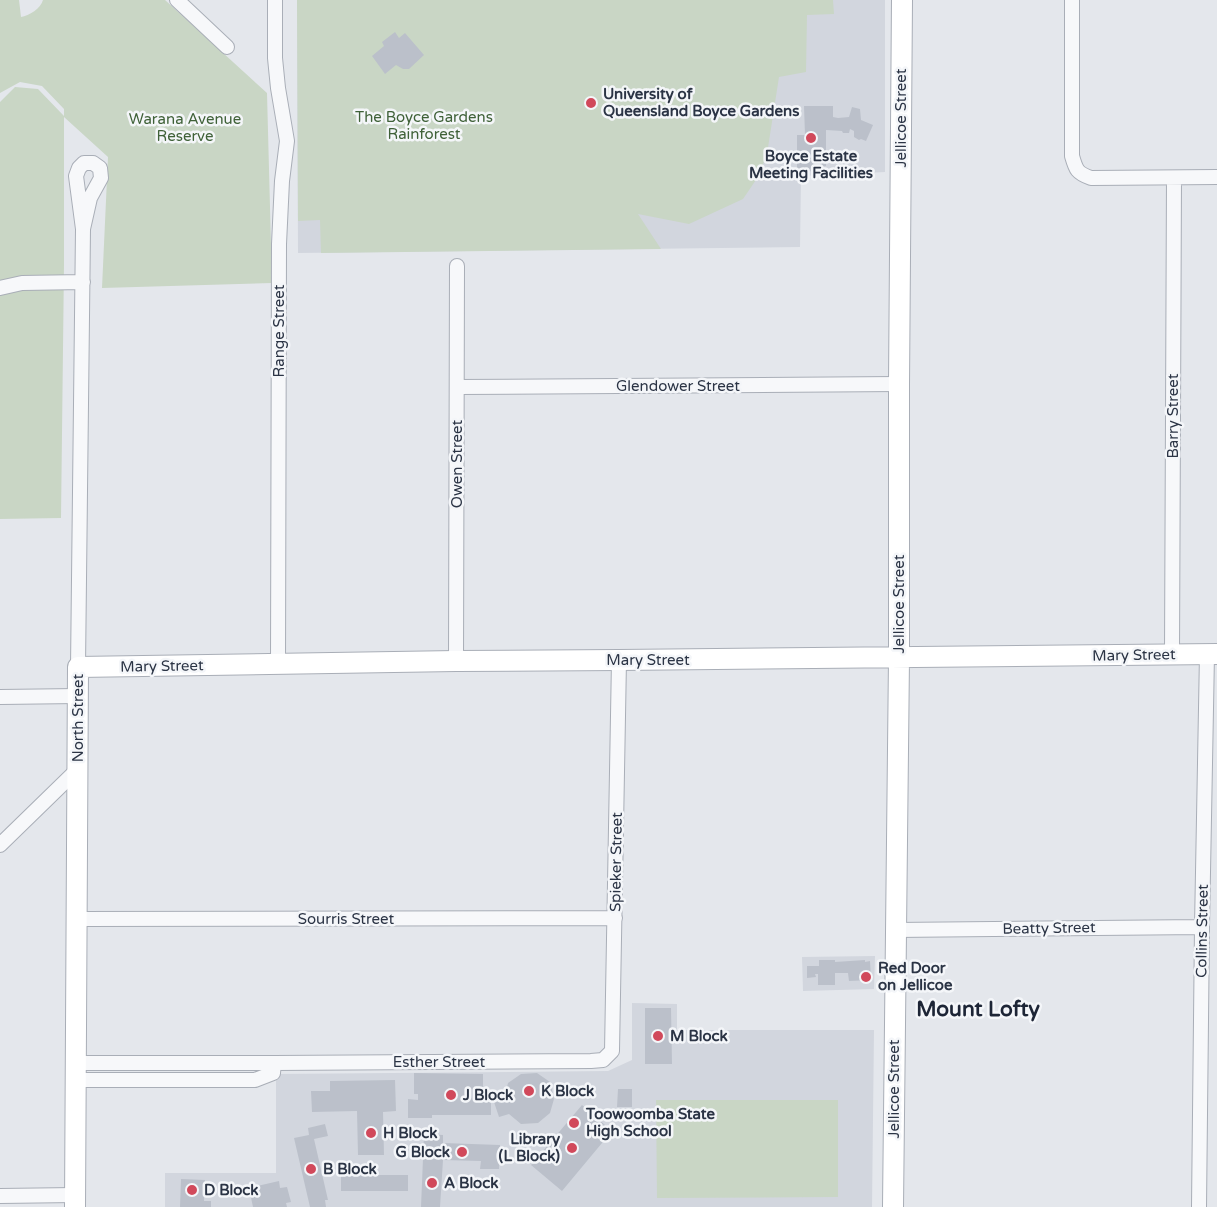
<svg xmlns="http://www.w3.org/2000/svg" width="1217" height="1207" font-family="'Varela Round',sans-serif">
	<rect width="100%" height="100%" fill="#e4e7ec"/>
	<!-- built -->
	<path fill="#d2d6de" d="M297,0H885V172L801,176L800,247L298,253Z
		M875,956L874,989L803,991L802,957Z
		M632,1003L677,1004V1030H874L872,1207H165V1173H276V1074L608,1071L632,1060Z"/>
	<!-- green -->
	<path fill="#c9d6c5" d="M0,0H19L21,17C29,16 41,8 43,0H165L267,93L272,283L102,288L108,157L64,117V264L61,518L0,519V102L15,87L38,89L64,116V109L42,86L20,82L0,93Z
		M297,0H833L834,14L807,15L806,72L779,77L767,154L758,177L743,199L689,224L638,214L661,249L321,253L320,220L298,221Z
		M656,1100H838V1197L657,1198Z"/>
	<!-- building -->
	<path fill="#bbc0ca" d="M395,32L399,38L405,33L424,55L409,69H403L396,65L385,74L372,56L384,46L382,42Z
		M804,106H833V117L838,118L849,117L852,107L860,109L861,120L873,125L866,141L861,139L859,140L854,137V131L850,129L849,133H843L842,131L826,130V166L817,167V171L797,172V135H805Z
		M819,960H835V962L865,960V962L870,961L871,980L849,981L848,973H835V985H818V974H815L816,977L807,978V966H819Z
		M645,1008H671L672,1064H645Z
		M414,1073L483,1074V1096H491V1115H432V1118H408V1099L418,1100V1094H414Z
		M537,1073L550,1082L554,1099L550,1113L538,1123L521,1124L509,1114L499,1117L494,1102L504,1099L508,1083L521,1074Z
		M395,1080L396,1111L383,1112L384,1155H358L357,1111L312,1112L311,1091H330V1081Z
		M618,1089H632V1107H617Z
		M582,1105L612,1131L562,1191L531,1165Z
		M325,1124L328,1136L314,1139L328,1200H325L326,1207H310L294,1138L309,1135L308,1128Z
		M424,1134L443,1135V1143L500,1145L499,1169H480L481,1161L443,1160L440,1207H421Z
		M341,1175H408V1191H341Z
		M181,1179L205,1180L204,1201H211V1207H180Z
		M279,1181L280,1188L287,1187L291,1202L286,1203L287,1207H253L249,1188Z"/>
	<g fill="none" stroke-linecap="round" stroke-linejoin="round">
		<defs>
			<path id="street" d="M177,0L227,47
				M275,0V58L278,88L287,141L282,181L279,244L278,664
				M1072,0V156C1076,170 1077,173 1091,178L1217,177
				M0,288L22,283L83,282
				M457,387L899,384
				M1172,654L1174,178
				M456,661L457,266
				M78,667L83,229L76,176L79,168L84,163H93L100,168L101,178L90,198L83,229
				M0,697L78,696
				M0,845L77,770
				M76,919L615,918
				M895,930L1202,927
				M76,1063H274L591,1061L603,1060L612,1051L619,660
				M76,1080H255L273,1073L274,1063
				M0,1196L75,1195
				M1199,1207L1202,927L1207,654"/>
			<path id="secondary" d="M75,1207L78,667L456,661L619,660L1217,654
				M893,1207L899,658V384L902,0"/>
		</defs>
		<!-- street casing -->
		<use href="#street" stroke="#a9aeb7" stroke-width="16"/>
		<!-- secondary casing -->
		<use href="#secondary" stroke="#a9aeb7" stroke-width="22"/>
		<!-- street -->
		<use href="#street" stroke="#f7f8fa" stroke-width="14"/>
		<!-- secondary -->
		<use href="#secondary" stroke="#fff" stroke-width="20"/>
	</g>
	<!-- markers -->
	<g fill="#d1495b" stroke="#f4f6f9" stroke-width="2">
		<circle cx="591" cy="103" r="6"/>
		<circle cx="811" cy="138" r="6"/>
		<circle cx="866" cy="977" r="6"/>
		<circle cx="658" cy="1036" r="6"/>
		<circle cx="529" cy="1091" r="6"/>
		<circle cx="451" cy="1095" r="6"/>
		<circle cx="574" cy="1123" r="6"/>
		<circle cx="371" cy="1133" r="6"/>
		<circle cx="572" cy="1148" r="6"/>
		<circle cx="462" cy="1152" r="6"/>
		<circle cx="311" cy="1169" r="6"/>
		<circle cx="432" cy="1183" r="6"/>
		<circle cx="192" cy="1190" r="6"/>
	</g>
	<g text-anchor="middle" stroke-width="5" stroke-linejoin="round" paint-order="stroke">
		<!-- poi labels -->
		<g font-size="15" font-weight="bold" fill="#2b3445" stroke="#f4f6f9" text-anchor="start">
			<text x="603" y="99">University of<tspan x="603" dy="17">Queensland Boyce Gardens</tspan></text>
			<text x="811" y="161" text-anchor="middle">Boyce Estate<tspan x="811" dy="17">Meeting Facilities</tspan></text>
			<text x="878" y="973">Red Door<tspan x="878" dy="17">on Jellicoe</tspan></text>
			<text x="670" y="1041">M Block</text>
			<text x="541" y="1096">K Block</text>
			<text x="463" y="1100">J Block</text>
			<text x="586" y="1119">Toowoomba State<tspan x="586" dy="17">High School</tspan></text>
			<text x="383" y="1138">H Block</text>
			<text x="560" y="1144" text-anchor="end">Library<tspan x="560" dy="17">(L Block)</tspan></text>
			<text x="450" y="1157" text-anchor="end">G Block</text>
			<text x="323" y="1174">B Block</text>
			<text x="444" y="1188">A Block</text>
			<text x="204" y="1195">D Block</text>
		</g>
		<!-- park labels -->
		<g font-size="15" fill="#3f6138" stroke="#f4f6f9">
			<text x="424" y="122">The Boyce Gardens<tspan x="424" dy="17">Rainforest</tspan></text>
			<text x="185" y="124">Warana Avenue<tspan x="185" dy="17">Reserve</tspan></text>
		</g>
		<!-- street labels -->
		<g font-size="15" fill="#2b3445" stroke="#f4f6f9">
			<text transform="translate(901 118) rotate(-90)" y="5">Jellicoe Street</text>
			<text transform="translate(279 331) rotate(-90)" y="5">Range Street</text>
			<text x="678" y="391">Glendower Street</text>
			<text transform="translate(1173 416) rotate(-90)" y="5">Barry Street</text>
			<text transform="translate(457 464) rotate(-90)" y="5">Owen Street</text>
			<text transform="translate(899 604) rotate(-90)" y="5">Jellicoe Street</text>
			<text transform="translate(1134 655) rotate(-1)" y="5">Mary Street</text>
			<text x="648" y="665">Mary Street</text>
			<text transform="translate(162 666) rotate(-1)" y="5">Mary Street</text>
			<text transform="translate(78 718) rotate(-90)" y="5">North Street</text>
			<text transform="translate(616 862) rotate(-89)" y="5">Spieker Street</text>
			<text x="346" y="924">Sourris Street</text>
			<text transform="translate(1049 928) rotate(-1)" y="5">Beatty Street</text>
			<text transform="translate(1202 931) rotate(-89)" y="5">Collins Street</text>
			<text x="439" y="1067">Esther Street</text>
			<text transform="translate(894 1089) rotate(-90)" y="5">Jellicoe Street</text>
		</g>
		<!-- district labels -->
		<g font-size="21" font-weight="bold" fill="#1d2536" stroke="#f4f6f9">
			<text x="978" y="1016">Mount Lofty</text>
		</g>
	</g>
</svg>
